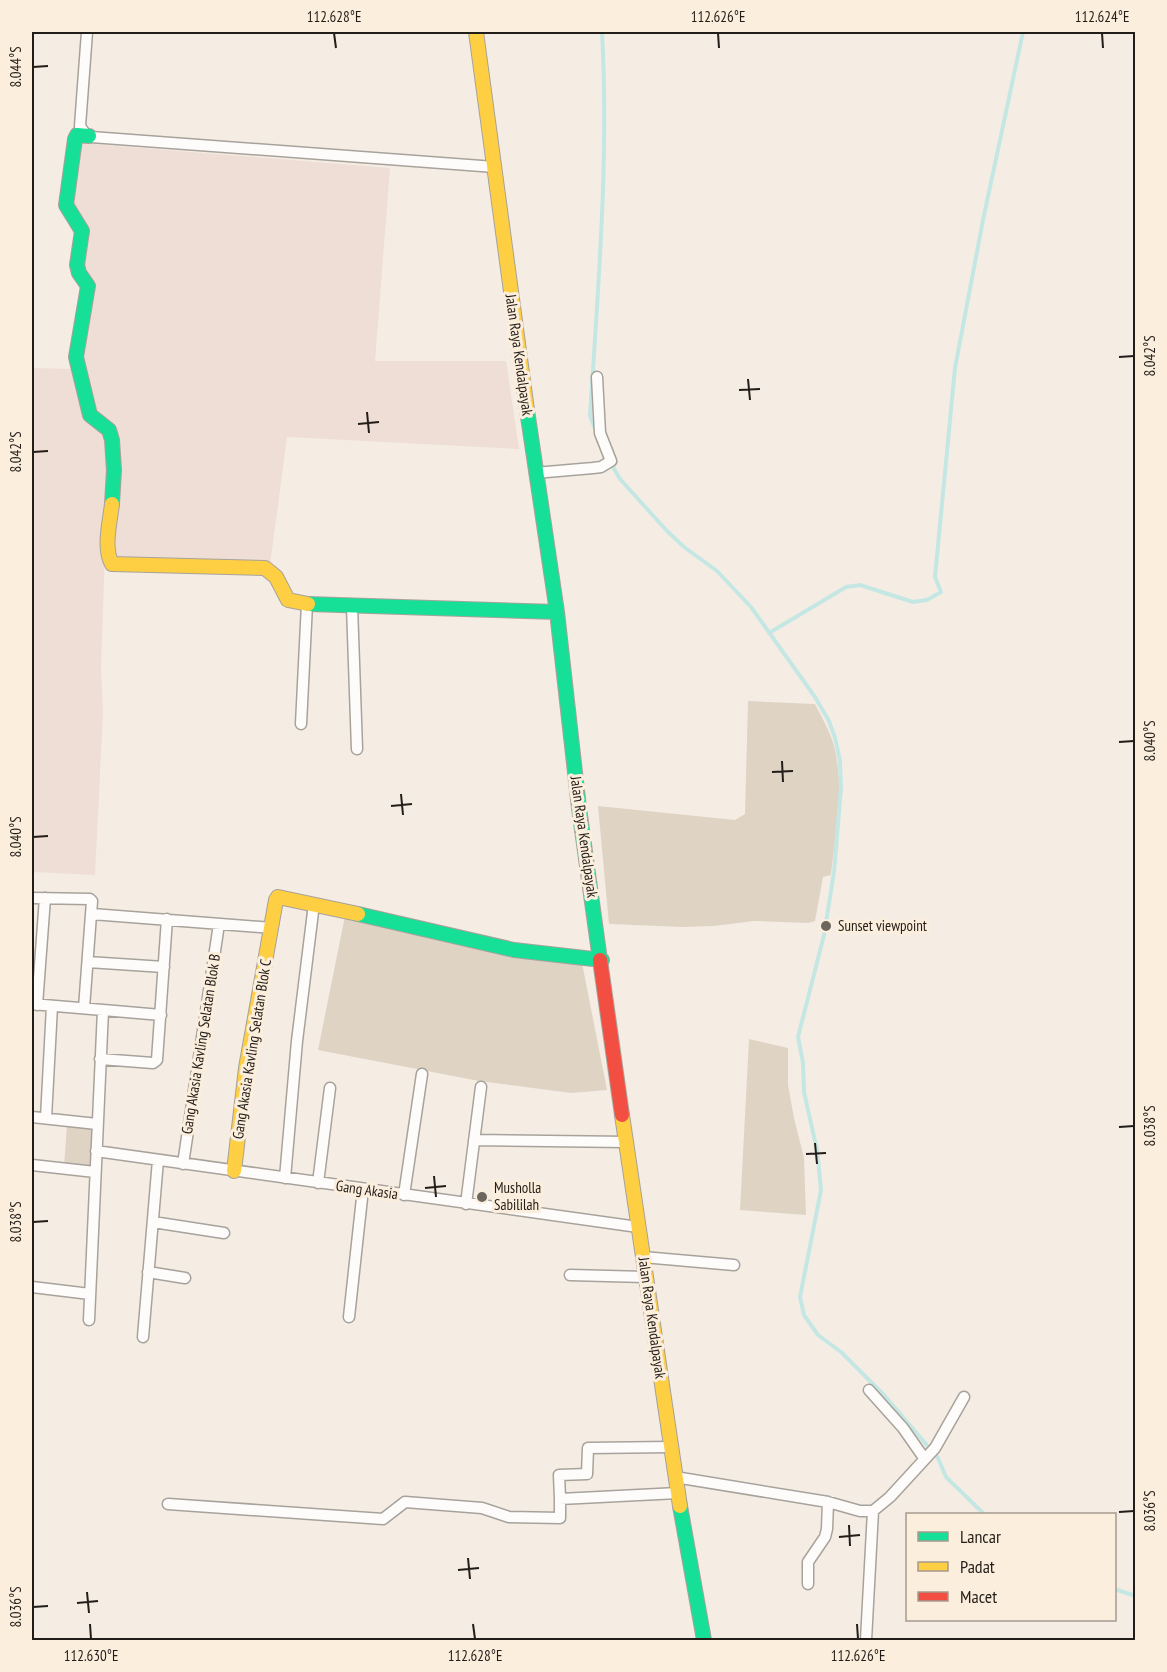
<svg xmlns="http://www.w3.org/2000/svg" width="1167" height="1672" font-family="'PT Sans Narrow',sans-serif">
	<rect width="100%" height="100%" fill="#f5ede4"/>
	<!-- industrial -->
	<path fill="#eeded5" d="M79,143L390,168L375,361H506L519,449L287,437L270,565L115,559L117,457L91,408L82,353L95,293L92,278L83,268L70,206Z
		M32,368L77,369L105,434L108,459L101,669L103,712L95,875L32,872Z"/>
	<!-- green -->
	<path fill="#dfd3c4" d="M748,701L815,704C822,718 830,731 834,746C845,788 835,834 831,875L823,877L815,921L808,923L754,921L714,926L682,927L609,924L598,806L735,820L745,814Z
		M345,916L582,963L607,1090L571,1093L479,1081L318,1050Z
		M749,1039L788,1048V1085L794,1118L804,1158L806,1215L740,1210Z
		M67,1125L92,1128L90,1168L64,1166Z"/>
	<g fill="none" stroke-linecap="round" stroke-linejoin="round">
		<!-- stream -->
		<path stroke="#c5e7e4" stroke-width="4" d="M596,431L590,416C598,288 609,159 602,32
			M610,462L620,479L667,531L684,547L717,571L751,607L815,697L829,721L835,738L840,761L841,788L834,872L824,935L798,1037L803,1063L804,1092L817,1150L821,1190L800,1297L804,1315L818,1335L841,1352L884,1395L938,1458L946,1477L984,1514
			M769,633L846,587L860,585L913,602L927,600L941,592L935,577L955,368L983,220L1023,32
			M1114,1589L1136,1596"/>
		<defs>
			<path id="street" d="M87,32L80,126L86,135L91,137L495,167
				M535,473L593,468L601,467L611,461L600,433L597,377
				M352,606L357,749
				M301,724L307,604
				M32,898L90,899L92,901L84,1008
				M92,914L272,928
				M88,962L164,967
				M32,1004L103,1010L89,1320
				M37,1005L45,898
				M103,1010L161,1015
				M100,1059L153,1063L157,1060L167,919
				M32,1117L97,1124
				M46,1118L52,1006
				M474,1140L627,1142
				M96,1151L638,1227
				M183,1164L219,924
				M32,1165L95,1172
				M285,1178L297,1041L314,904
				M318,1183L330,1088
				M404,1195L422,1074
				M466,1204L481,1087
				M153,1222L224,1233
				M643,1257L734,1265
				M148,1272L185,1278
				M570,1275L645,1277
				M32,1287L90,1294
				M349,1317L363,1189
				M143,1337L158,1160
				M869,1390L903,1428L924,1458
				M671,1447L588,1448L587,1474L559,1475L560,1499L678,1493
				M675,1477L828,1502L860,1511H873L890,1497L935,1448L964,1397
				M168,1504L383,1519L405,1502L482,1508L509,1517L560,1518V1499
				M808,1584V1562L825,1537L827,1529L828,1502
				M866,1640L873,1511"/>
			<path id="fast" d="M89,136L77,135L75,139L66,205L82,231L77,265L79,273L88,286L76,357L90,415L109,430L112,440L114,470L112,504
				M527,410L557,612L579,808L600,960
				M308,604L557,612
				M358,914L514,950L602,960
				M680,1506L704,1640"/>
			<path id="slow" d="M476,32L527,410
				M112,504C110,522 103,548 112,564L265,568L276,577L288,600L308,604
				M622,1115L680,1506
				M234,1171L246,1068L276,900L278,897L358,914"/>
			<path id="jam" d="M600,960L622,1115"/>
		</defs>
		<!-- street casing -->
		<use href="#street" stroke="#a7a29b" stroke-width="13"/>
		<!-- fast casing -->
		<use href="#fast" stroke="#a7a29b" stroke-width="16"/>
		<!-- slow casing -->
		<use href="#slow" stroke="#a7a29b" stroke-width="16"/>
		<!-- jam casing -->
		<use href="#jam" stroke="#a7a29b" stroke-width="16"/>
		<!-- street -->
		<use href="#street" stroke="#fefcfb" stroke-width="10"/>
		<!-- fast -->
		<use href="#fast" stroke="#16e098" stroke-width="14"/>
		<!-- slow -->
		<use href="#slow" stroke="#ffcf43" stroke-width="14"/>
		<!-- jam -->
		<use href="#jam" stroke="#f24e42" stroke-width="14"/>
	</g>
	<!-- ticks -->
	<path fill="none" stroke="#221d18" stroke-width="2" d="M334,33L336,48M718,33L719,48M1102,33L1103,48M33,67L48,66M1119,357L1134,356M748,379L750,400M739,390L760,389M367,412L369,433M358,424L379,422M33,452L48,451M1119,742L1134,741M782,761L783,782M772,772L793,771M401,794L403,815M391,806L412,804M33,837L48,836M1119,1127L1134,1126M815,1143L817,1164M806,1154L826,1153M434,1176L436,1197M425,1188L446,1186M33,1222L48,1221M1119,1512L1134,1511M849,1525L850,1546M839,1537L860,1535M468,1558L470,1579M458,1570L479,1568M87,1592L89,1613M77,1603L98,1601M33,1607L48,1606M90,1624L91,1639M473,1624L475,1639M857,1624L858,1639"/>
	<!-- markers -->
	<g fill="#6c665f" stroke="#fceedd" stroke-width="2">
		<circle cx="826" cy="926" r="6"/>
		<circle cx="482" cy="1197" r="6"/>
	</g>
	<g text-anchor="middle" stroke-width="6" stroke-linejoin="round" paint-order="stroke">
		<!-- street labels -->
		<g font-size="15" fill="#221d18" stroke="#fceedd">
			<text transform="translate(519 355) rotate(82)" y="5">Jalan Raya Kendalpayak</text>
			<text transform="translate(584 837) rotate(82)" y="5">Jalan Raya Kendalpayak</text>
			<text transform="translate(201 1044) rotate(-81)" y="5">Gang Akasia Kavling Selatan Blok B</text>
			<text transform="translate(252 1049) rotate(-81)" y="5">Gang Akasia Kavling Selatan Blok C</text>
			<text transform="translate(367 1190) rotate(8)" y="5">Gang Akasia</text>
			<text transform="translate(652 1318) rotate(82)" y="5">Jalan Raya Kendalpayak</text>
		</g>
		<!-- poi labels -->
		<g font-size="15" fill="#221d18" stroke="#fceedd" text-anchor="start">
			<text x="838" y="931">Sunset viewpoint</text>
			<text x="494" y="1193">Musholla<tspan x="494" dy="17">Sabililah</tspan></text>
		</g>
	</g>
	<!-- border -->
	<rect width="1167" height="1672" fill="none" stroke="#fceedd" stroke-width="66"/>
	<!-- legend -->
	<rect x="906" y="1513" width="210" height="108" fill="#fceedd" stroke="#a59a8e" stroke-width="1.5"/>
	<rect x="918" y="1532" width="30" height="9" fill="#16e098" stroke="#a59a8e" stroke-width="1.5"/>
	<text x="960" y="1543" font-size="18" fill="#221d18">Lancar</text>
	<rect x="918" y="1562" width="30" height="9" fill="#ffcf43" stroke="#a59a8e" stroke-width="1.5"/>
	<text x="960" y="1573" font-size="18" fill="#221d18">Padat</text>
	<rect x="918" y="1592" width="30" height="9" fill="#f24e42" stroke="#a59a8e" stroke-width="1.5"/>
	<text x="960" y="1603" font-size="18" fill="#221d18">Macet</text>
	<rect x="33" y="33" width="1101" height="1606" fill="none" stroke="#221d18" stroke-width="2"/>
	<g font-size="15" text-anchor="middle" fill="#221d18">
		<text x="334" y="22">112.628°E</text>
		<text x="718" y="22">112.626°E</text>
		<text x="1102" y="22">112.624°E</text>
		<text transform="translate(16 67) rotate(-90)" y="5">8.044°S</text>
		<text transform="translate(1150 356) rotate(-90)" y="5">8.042°S</text>
		<text transform="translate(16 452) rotate(-90)" y="5">8.042°S</text>
		<text transform="translate(1150 741) rotate(-90)" y="5">8.040°S</text>
		<text transform="translate(16 837) rotate(-90)" y="5">8.040°S</text>
		<text transform="translate(1150 1126) rotate(-90)" y="5">8.038°S</text>
		<text transform="translate(16 1222) rotate(-90)" y="5">8.038°S</text>
		<text transform="translate(1150 1511) rotate(-90)" y="5">8.036°S</text>
		<text transform="translate(16 1607) rotate(-90)" y="5">8.036°S</text>
		<text x="91" y="1661">112.630°E</text>
		<text x="475" y="1661">112.628°E</text>
		<text x="858" y="1661">112.626°E</text>
	</g>
</svg>
